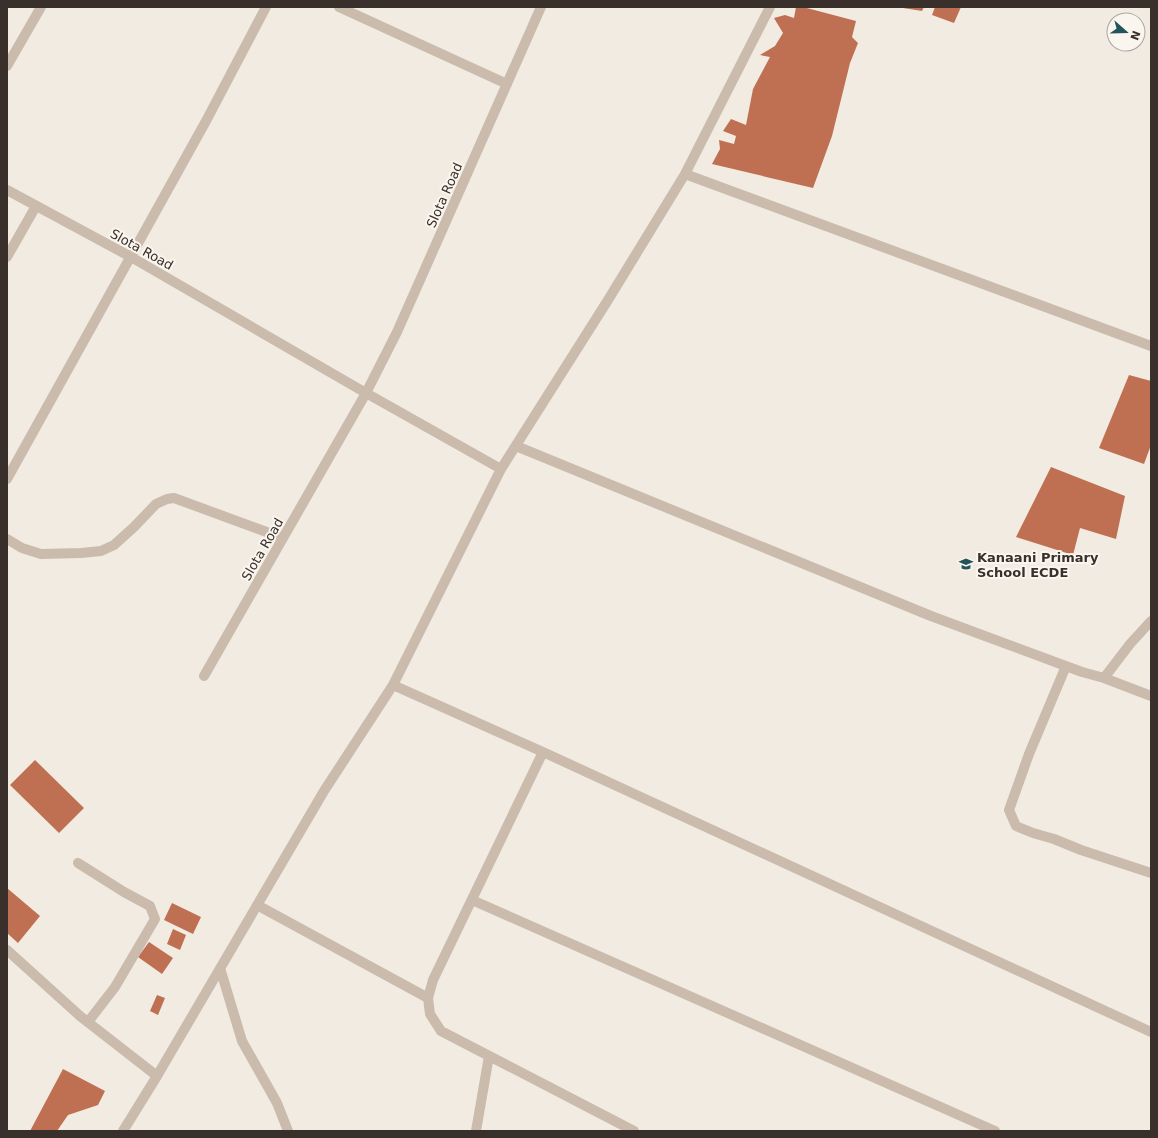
<svg xmlns="http://www.w3.org/2000/svg" width="1158" height="1138" font-family="'DejaVu Sans',sans-serif">
	<rect width="100%" height="100%" fill="#f2ebe1"/>
	<!-- building -->
	<path fill="#bf7052" d="M796,7H803L856,21L852,37L858,43L850,63L832,136L813,188L712,164L720,149L719,140L734,144L736,136L723,131L731,119L746,125L753,89L770,57L760,55L775,46L783,33L774,18L785,15L794,18Z
		M903,7H924L922,11L903,8Z
		M935,7H961L954,23L932,15Z
		M1129,375L1151,381V445L1144,464L1099,448Z
		M1051,467L1125,496L1116,539L1080,528L1073,555L1016,537Z
		M35,760L84,808L59,833L10,785Z
		M7,888L40,916L18,943L7,933Z
		M172,903L201,917L193,934L164,920Z
		M173,929L186,935L180,950L167,944Z
		M149,942L173,958L162,974L138,957Z
		M157,995L165,998L158,1015L150,1011Z
		M63,1069L105,1091L98,1105L68,1115L57,1131H30Z"/>
	<g fill="none" stroke-linecap="round" stroke-linejoin="round">
		<!-- service -->
		<path stroke="#cabbad" stroke-width="10" d="M78,863L124,892L150,906L155,919L115,987L88,1022
			M7,950L80,1016L157,1076"/>
		<!-- minor -->
		<path stroke="#cabbad" stroke-width="10" d="M339,7L507,84
			M7,66L41,7
			M685,174L1151,346
			M7,190L131,257L366,393L501,469
			M7,257L36,206
			M516,446L931,616L1082,672L1104,678L1130,644L1151,621
			M7,479L206,121L266,7
			M7,539L22,548L41,554L81,553L101,551L114,545L134,527L156,504L167,499L174,498L283,538
			M1066,666L1029,754L1009,810L1016,826L1033,833L1054,839L1081,850L1151,873
			M204,676L366,393L397,332L541,7
			M1104,678L1151,696
			M393,685L543,752L1151,1032
			M543,752L433,980L428,998L430,1014L441,1031L634,1131
			M472,900L995,1131
			M257,905L428,998
			M220,968L242,1041L277,1103L288,1131
			M123,1131L157,1076L324,791L393,685L501,469L608,300L685,174L770,7
			M476,1131L489,1056"/>
	</g>
	<!-- icons -->
	<defs>
		<symbol id="school-bare" viewBox="-9 -9 18 18"><path d="M0-5L7-2L0 1L-7-2ZM-4 1L0 2.5L4 1V4Q0 6-4 4Z" fill="#235459" stroke="#faf5ee" stroke-width="2.5" paint-order="stroke"/></symbol>
	</defs>
	<g fill-rule="evenodd">
		<use href="#school-bare" x="956" y="554" width="20" height="20"/>
	</g>
	<g text-anchor="middle" stroke-width="4" stroke-linejoin="round" paint-order="stroke">
		<!-- street labels -->
		<g font-size="13" fill="#39302b" stroke="#faf5ee">
			<text transform="translate(444 195) rotate(-66)" y="5">Slota Road</text>
			<text transform="translate(142 249) rotate(29)" y="5">Slota Road</text>
			<text transform="translate(262 549) rotate(-60)" y="5">Slota Road</text>
		</g>
		<!-- poi labels -->
		<g font-size="13" font-weight="bold" fill="#39302b" stroke="#faf5ee" text-anchor="start">
			<text x="977" y="562">Kanaani Primary<tspan x="977" dy="15">School ECDE</tspan></text>
		</g>
	</g>
	<!-- border -->
	<rect width="1158" height="1138" fill="none" stroke="#39302b" stroke-width="16"/>
	<!-- north arrow -->
	<g transform="translate(1126 32) rotate(110)"><circle r="19" fill="#faf5ee" stroke="#ada6a0"/>
	<path d="M0-3L7 15L0 10L-7 15Z" fill="#235459"/>
	<text y="-6" font-size="11" font-weight="bold" text-anchor="middle" fill="#39302b">N</text>
	</g>
</svg>
